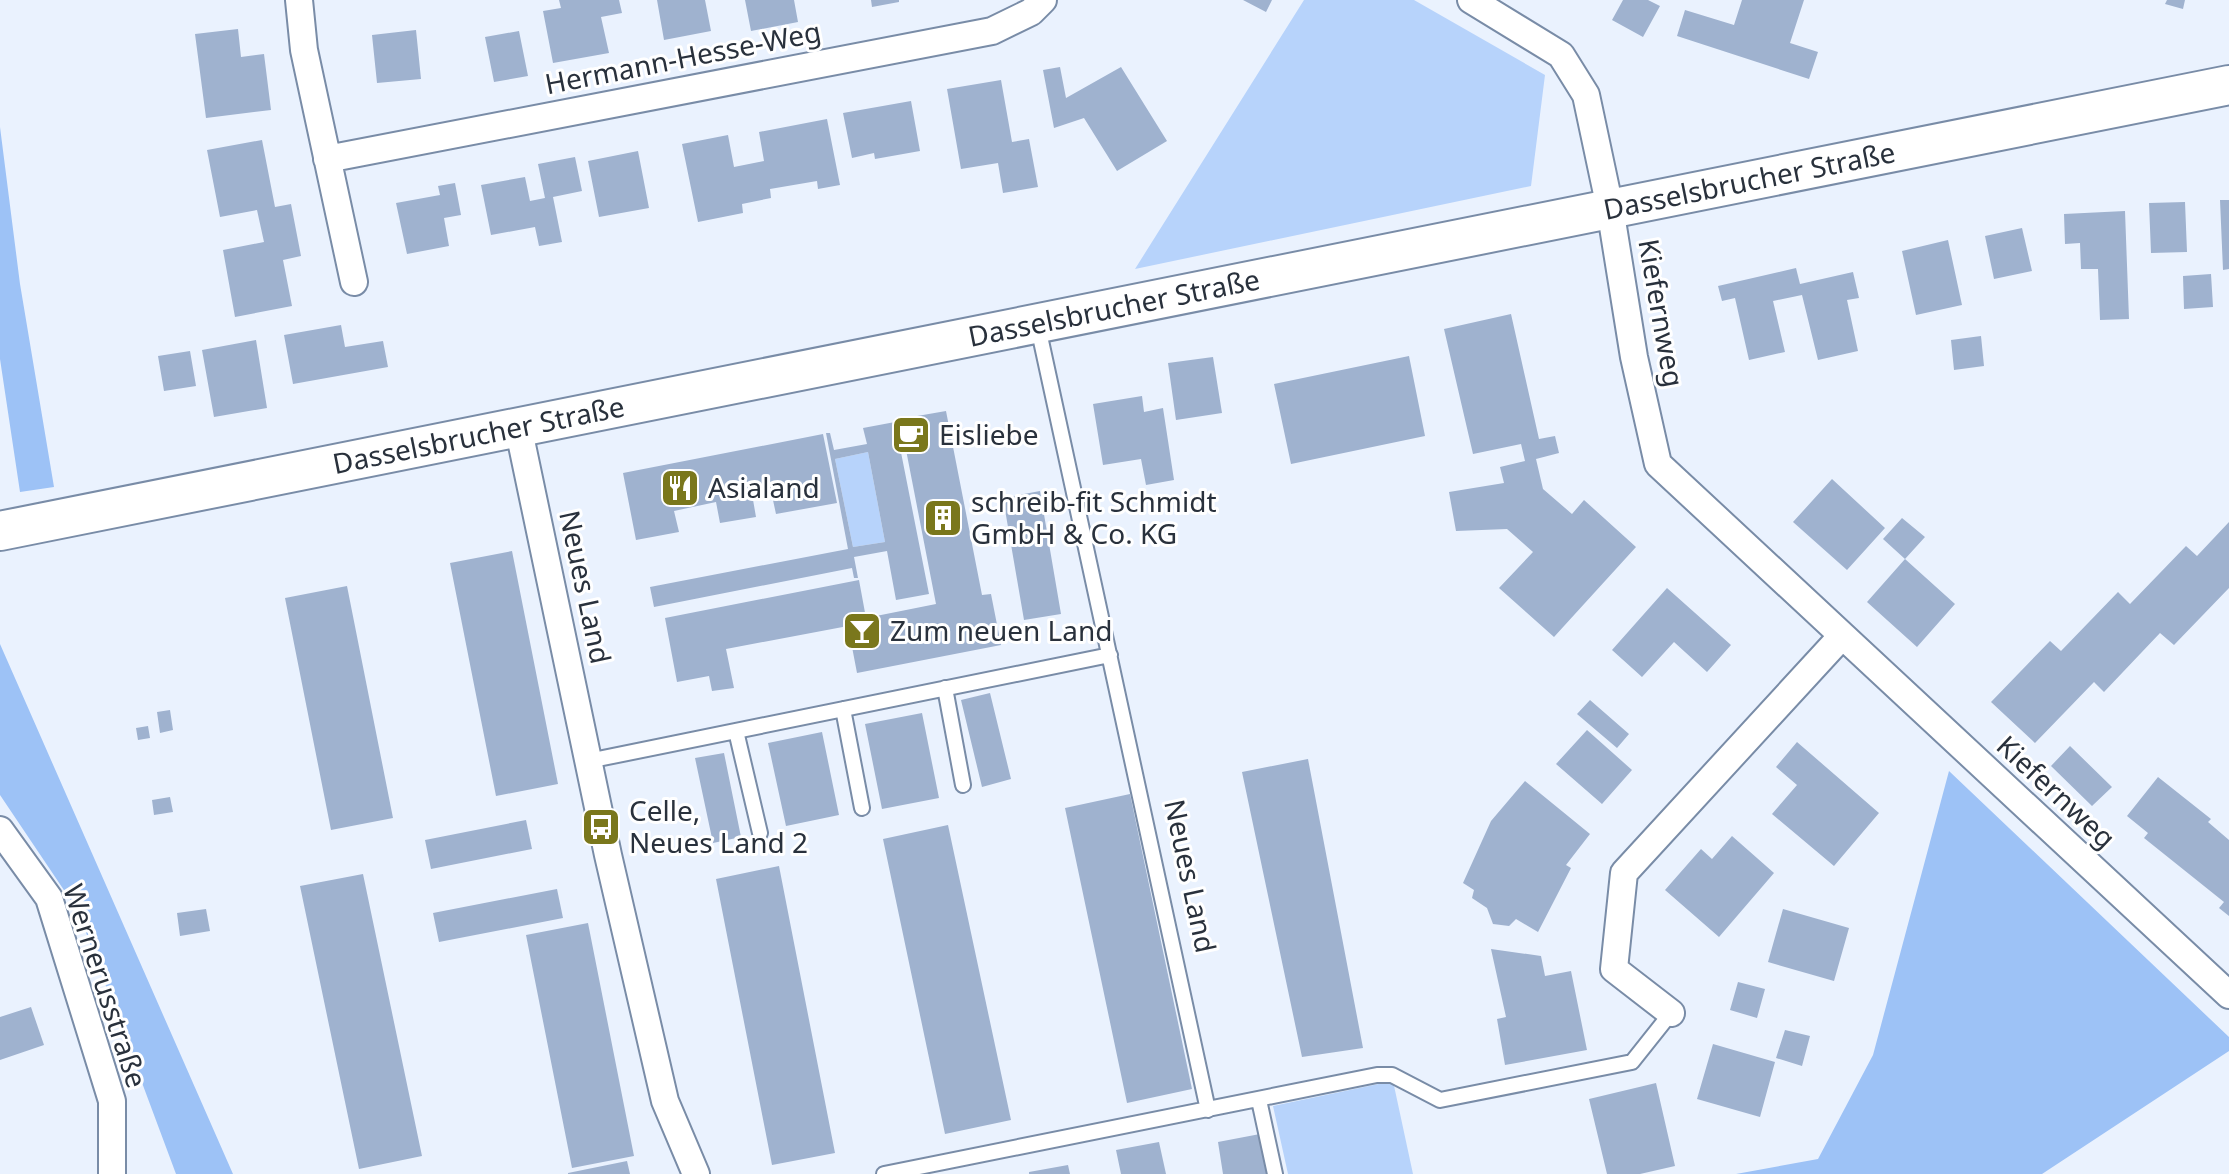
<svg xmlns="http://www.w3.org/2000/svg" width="2229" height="1174" font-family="'Noto Sans',sans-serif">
	<rect width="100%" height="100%" fill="#eaf2fe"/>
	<!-- green -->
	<path fill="#b7d3fb" d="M1304,0H1414L1545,75L1531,186L1135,269Z
		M868,452L885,542L853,547L835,459Z
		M1393,1081L1413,1174H1288L1273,1106Z"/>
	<!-- forest -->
	<path fill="#9dc2f6" d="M0,127L20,284L54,487L20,492L0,359Z
		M0,644L233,1174H176L78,911L0,795Z
		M1949,771L2229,1037V1051L2042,1174H1736L1818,1159L1873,1055Z"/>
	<!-- building -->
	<path fill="#9fb2cf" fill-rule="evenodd" d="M559,0H619L622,13L601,17L609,53L553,63L543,11L561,8Z
		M657,0H705L711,31L664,40Z
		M745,0H794L798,22L751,31Z
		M871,0H899V2L872,7Z
		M1243,0H1272L1266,12Z
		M1623,0H1648L1660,6L1643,37L1612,20Z
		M1742,0H1804L1790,43L1818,52L1809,79L1677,36L1685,10L1734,25Z
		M2167,0H2185L2183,9L2165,4Z
		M238,29L241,57L264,54L271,110L206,118L195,34Z
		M416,30L421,79L377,83L372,35Z
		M519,31L528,76L494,82L485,37Z
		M1060,67L1066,98L1121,67L1167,141L1117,171L1084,118L1054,128L1043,70Z
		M1001,80L1012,142L1029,139L1038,187L1003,193L998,163L961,169L947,89Z
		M911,101L920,151L875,159L874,153L852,158L843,113Z
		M827,119L840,185L818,189L817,181L770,189L771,198L742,204L743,213L698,222L682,144L728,135L734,167L764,161L759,132Z
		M262,140L275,207L291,204L301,256L283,260L292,306L235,317L223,250L264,242L257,210L220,217L207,150Z
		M638,151L649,208L599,217L588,161Z
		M575,157L582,191L553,197L562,242L539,246L535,227L491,235L481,185L525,177L530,201L545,198L538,164Z
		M455,183L461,215L444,218L449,246L407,254L396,203L440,195L438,186Z
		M2220,200H2229V269L2223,270Z
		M2185,202L2187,252L2151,253L2149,203Z
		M2125,211L2129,319L2100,320L2098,269H2081L2080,243L2065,244L2064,214Z
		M2022,228L2032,271L1994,279L1985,236Z
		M1948,240L1962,305L1916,315L1902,251Z
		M1796,268L1800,284L1853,272L1859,298L1847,300L1858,351L1818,360L1802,295L1773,301L1785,352L1749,360L1735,298L1722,301L1718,286Z
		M2211,274L2213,307L2184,309L2183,276Z
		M1511,314L1539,439L1555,436L1559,453L1536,459L1543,489L1572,514L1584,500L1636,547L1554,637L1499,588L1533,552L1507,529L1456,531L1449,492L1504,483L1500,467L1525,461L1521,444L1473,454L1444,329Z
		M341,325L345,347L383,341L388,367L293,384L284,335Z
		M1981,336L1984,366L1954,370L1951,340Z
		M256,340L267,408L214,417L202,350Z
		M190,351L196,386L164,391L158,356Z
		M1409,356L1425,436L1291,464L1274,384Z
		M1213,357L1222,413L1176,420L1168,363Z
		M1142,396L1144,412L1163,408L1174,480L1146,485L1141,459L1103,465L1093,404Z
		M946,411L982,595L991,594L1001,645L857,673L848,626L726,649L734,688L712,691L709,676L677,682L665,618L859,580L866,618L936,604L900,419Z
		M895,422L929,594L896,600L887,551L854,557L858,578H854L852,568L654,607L650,587L848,549L826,433H830L834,450L867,444L863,428ZM868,452L885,542L853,547L835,459Z
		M823,434L837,503L776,514L771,491L752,494L756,517L720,523L716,502L674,511L679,532L636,540L623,473Z
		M1832,479L1885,528L1847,570L1793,522Z
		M1040,491L1061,614L1024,620L1003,498Z
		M1902,518L1925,537L1905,559L1883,539Z
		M2229,522V588L2174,645L2160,633L2104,692L2094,682L2035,743L1991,702L2050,641L2061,651L2118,592L2130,604L2186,546L2197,556Z
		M512,551L558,784L496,796L450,563Z
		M1905,559L1955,604L1917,647L1867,602Z
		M347,586L393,818L331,830L285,598Z
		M1667,588L1731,645L1707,672L1674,642L1642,677L1612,650Z
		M990,693L1011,779L982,787L961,700Z
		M1590,700L1629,734L1617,748L1577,714Z
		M170,710L173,730L160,733L157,712Z
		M922,713L939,798L882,809L865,724Z
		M148,726L150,738L138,740L136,728Z
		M1587,730L1632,770L1602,804L1556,764Z
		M822,732L839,815L786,826L768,743Z
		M1797,742L1879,813L1834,866L1772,814L1797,785L1776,767Z
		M2070,746L2112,787L2092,806L2051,766Z
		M724,753L741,837L713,843L695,758Z
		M1308,759L1363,1048L1302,1057L1242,772Z
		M2158,777L2211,819L2208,822L2229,840V916L2219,908L2224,902L2144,838L2148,833L2127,816Z
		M1525,781L1590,834L1566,865L1571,868L1538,932L1516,919L1509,926L1493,924L1487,908L1472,898L1474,890L1463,883L1491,821Z
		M1130,794L1192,1089L1127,1103L1065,808Z
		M170,797L173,812L154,815L152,800Z
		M526,820L532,849L431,869L425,840Z
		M948,825L1011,1120L945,1134L883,839Z
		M1732,836L1774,873L1719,937L1665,890L1701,849L1712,859Z
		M779,866L835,1153L772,1165L716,879Z
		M363,874L422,1156L359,1169L300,886Z
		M557,889L563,918L439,942L433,913Z
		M206,909L210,931L180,936L177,913Z
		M1783,909L1849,928L1834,981L1768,962Z
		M588,923L634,1156L572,1168L526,935Z
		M1491,949L1541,956L1545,976L1571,971L1587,1050L1505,1065L1497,1019L1506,1017Z
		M1738,982L1765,989L1757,1018L1730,1010Z
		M31,1007L44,1045L0,1060V1017Z
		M1785,1030L1810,1036L1802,1066L1776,1058Z
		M1713,1044L1775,1062L1760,1117L1697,1099Z
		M1656,1083L1675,1166L1640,1174H1607L1589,1099Z
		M1260,1134L1267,1174H1223L1218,1142Z
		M1159,1142L1166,1174H1121L1116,1150Z
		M627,1161L630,1174H568V1173Z
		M1068,1165L1070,1174H1029V1172Z"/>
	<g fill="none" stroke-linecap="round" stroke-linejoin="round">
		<defs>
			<path id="lane" d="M1038,327L1208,1110
				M945,688L963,785
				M843,709L862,808
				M736,731L760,833
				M588,761L1110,655
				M1259,1100L1275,1174
				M884,1174L1377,1075H1392L1440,1100L1632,1062L1671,1013"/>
			<path id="street" d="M299,0L304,50L354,282
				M1471,0L1561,55L1586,95L1610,208L1634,357L1658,464L2229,995
				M327,159L992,31L1031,12L1043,0
				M518,426L608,855L665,1101L696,1174
				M0,830L49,898L112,1101V1174
				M1671,1013L1614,969L1624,873L1841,637"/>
			<g id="secondary">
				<path id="s1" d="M0,531L2229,85"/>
			</g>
		</defs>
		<!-- lane casing -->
		<use href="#lane" stroke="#798ca7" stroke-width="18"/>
		<!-- street casing -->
		<use href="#street" stroke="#798ca7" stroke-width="30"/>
		<!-- secondary casing -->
		<use href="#secondary" stroke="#798ca7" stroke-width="42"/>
		<!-- lane -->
		<use href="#lane" stroke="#fff" stroke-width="14"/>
		<!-- street -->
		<use href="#street" stroke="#fff" stroke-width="26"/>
		<!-- secondary -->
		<use href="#secondary" stroke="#fff" stroke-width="38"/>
	</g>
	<!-- icons -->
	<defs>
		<symbol id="cafe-square" viewBox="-11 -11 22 22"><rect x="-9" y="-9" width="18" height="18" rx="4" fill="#7a771c" stroke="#fff"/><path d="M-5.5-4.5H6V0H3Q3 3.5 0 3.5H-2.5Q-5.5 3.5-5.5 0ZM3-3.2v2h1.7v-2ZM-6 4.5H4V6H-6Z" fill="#fff"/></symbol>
		<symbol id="restaurant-square" viewBox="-11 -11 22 22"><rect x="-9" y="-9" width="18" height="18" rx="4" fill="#7a771c" stroke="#fff"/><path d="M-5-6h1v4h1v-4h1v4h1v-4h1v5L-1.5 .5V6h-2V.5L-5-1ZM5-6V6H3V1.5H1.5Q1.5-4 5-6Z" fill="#fff"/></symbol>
		<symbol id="building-square" viewBox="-11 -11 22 22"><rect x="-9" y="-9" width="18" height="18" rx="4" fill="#7a771c" stroke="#fff"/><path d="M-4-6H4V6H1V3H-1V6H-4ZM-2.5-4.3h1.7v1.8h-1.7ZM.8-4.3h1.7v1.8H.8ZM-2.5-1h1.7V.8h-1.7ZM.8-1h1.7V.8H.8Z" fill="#fff"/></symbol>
		<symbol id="bar-square" viewBox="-11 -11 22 22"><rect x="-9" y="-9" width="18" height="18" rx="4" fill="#7a771c" stroke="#fff"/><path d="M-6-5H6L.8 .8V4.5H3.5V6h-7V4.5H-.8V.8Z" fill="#fff"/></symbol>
		<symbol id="bus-square" viewBox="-11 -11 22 22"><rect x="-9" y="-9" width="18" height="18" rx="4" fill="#7a771c" stroke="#fff"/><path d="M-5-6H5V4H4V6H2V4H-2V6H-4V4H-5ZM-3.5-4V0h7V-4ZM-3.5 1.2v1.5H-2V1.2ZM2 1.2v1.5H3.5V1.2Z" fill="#fff"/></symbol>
	</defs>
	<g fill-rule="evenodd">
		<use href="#cafe-square" x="889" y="413" width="44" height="44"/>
		<use href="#restaurant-square" x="658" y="466" width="44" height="44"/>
		<use href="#building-square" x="921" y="496" width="44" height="44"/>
		<use href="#bar-square" x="840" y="609" width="44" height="44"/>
		<use href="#bus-square" x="579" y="805" width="44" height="44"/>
	</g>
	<g text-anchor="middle" stroke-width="6" stroke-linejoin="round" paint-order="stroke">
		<!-- street labels -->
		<g font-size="28" fill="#29313c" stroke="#fff">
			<text transform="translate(683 58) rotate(-11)" y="10">Hermann-Hesse-Weg</text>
			<text dy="10" stroke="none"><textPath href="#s1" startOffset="1784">Dasselsbrucher Straße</textPath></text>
			<text dy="10" stroke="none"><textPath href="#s1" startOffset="1136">Dasselsbrucher Straße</textPath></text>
			<text transform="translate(1661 313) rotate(80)" y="10">Kiefernweg</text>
			<text dy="10" stroke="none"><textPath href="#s1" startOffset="488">Dasselsbrucher Straße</textPath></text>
			<text transform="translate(585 587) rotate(78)" y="10">Neues Land</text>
			<text transform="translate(2056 792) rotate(43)" y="10">Kiefernweg</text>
			<text transform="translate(1190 876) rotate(78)" y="10">Neues Land</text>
			<text transform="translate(105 986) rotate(72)" y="10">Wernerusstraße</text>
		</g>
		<!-- poi labels -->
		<g font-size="28" fill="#29313c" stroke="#fff" text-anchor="start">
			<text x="939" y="445">Eisliebe</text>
			<text x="708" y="498">Asialand</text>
			<text x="971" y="512">schreib-fit Schmidt<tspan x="971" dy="32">GmbH &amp; Co. KG</tspan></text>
			<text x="890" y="641">Zum neuen Land</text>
			<text x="629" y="821">Celle,<tspan x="629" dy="32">Neues Land 2</tspan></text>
		</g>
	</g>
</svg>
